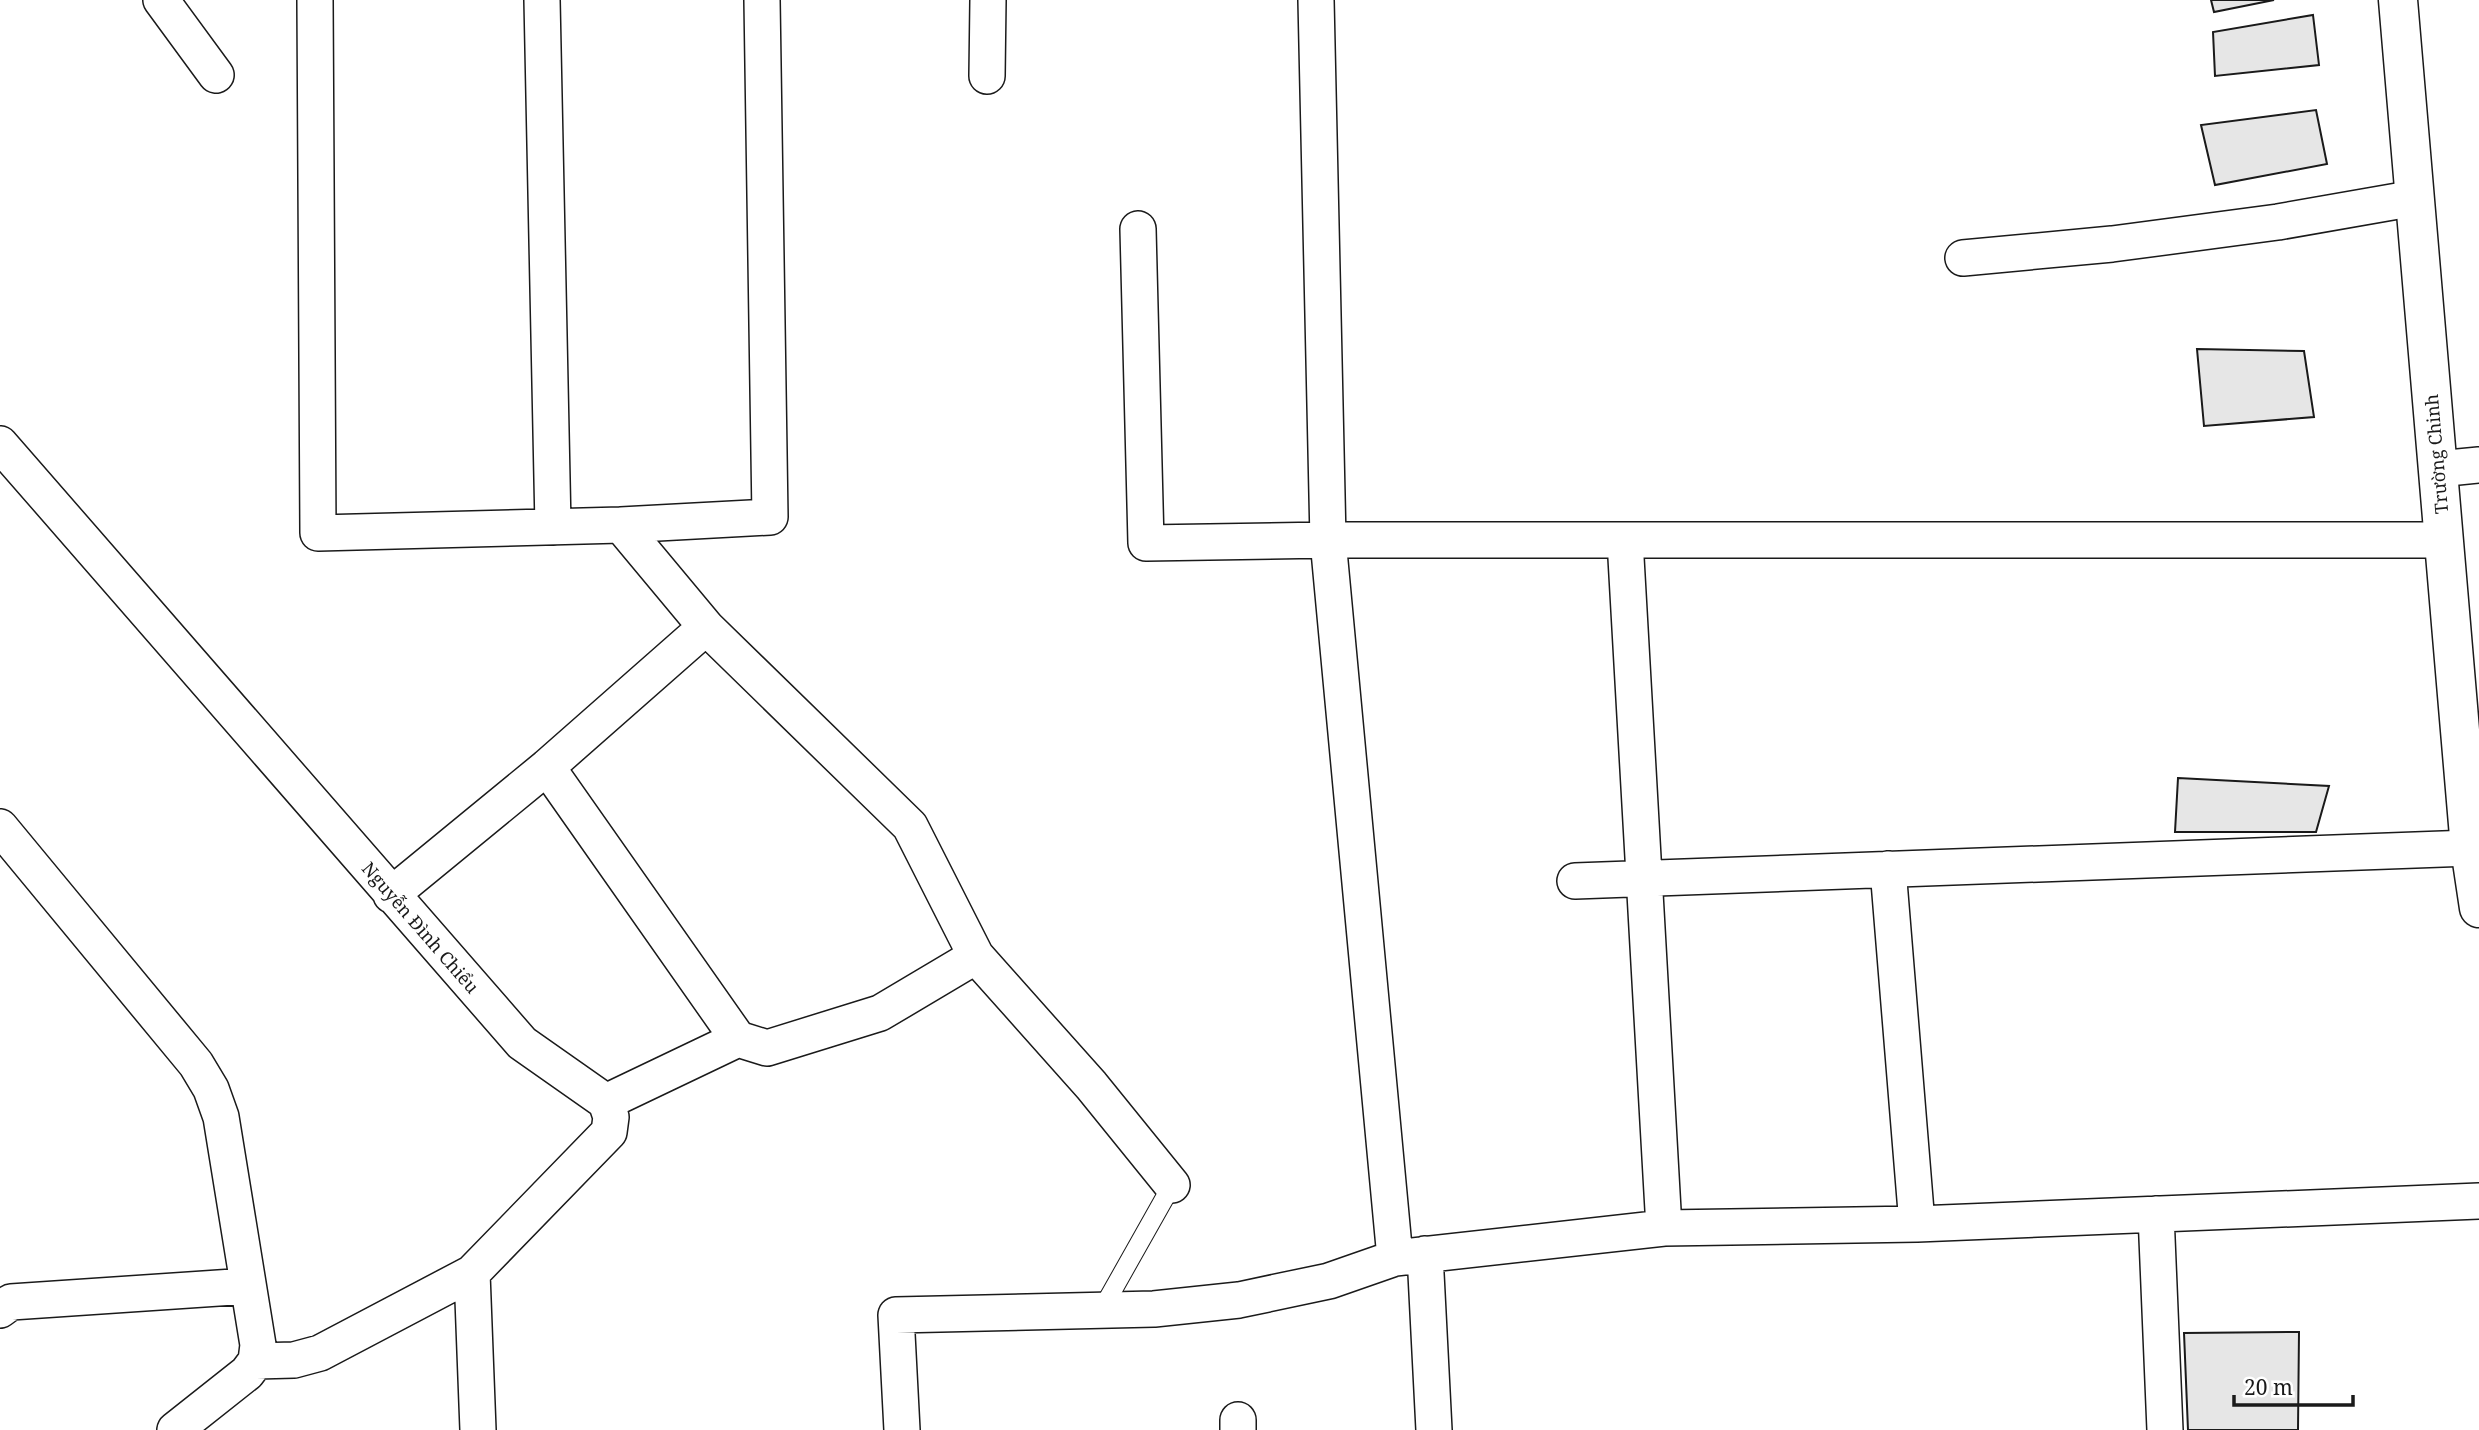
<svg xmlns="http://www.w3.org/2000/svg" width="2479" height="1430" font-family="'Noto Serif',serif">
	<rect width="100%" height="100%" fill="#fff"/>
	<!-- building -->
	<path fill="#e6e6e6" stroke="#1a1a1a" stroke-width="2" d="M2211,0H2274L2214,12Z
		M2313,15L2319,65L2215,76L2213,32Z
		M2316,110L2327,164L2215,185L2201,125Z
		M2197,349L2304,351L2314,417L2204,426Z
		M2178,778L2329,786L2316,832H2175Z
		M2299,1332L2298,1430H2188L2184,1333Z"/>
	<g fill="none" stroke-linecap="round" stroke-linejoin="round">
		<defs>
			<path id="lane" d="M1101,1311L1172,1185"/>
			<path id="street" d="M161,0L216,75
				M315,0L318,533L621,525L706,627
				M542,0L553,527
				M1316,0L1328,540L1395,1258
				M987,76L988,0
				M1138,229L1146,543L1328,540H2444
				M1963,258L2112,244L2278,222L2415,198
				M0,444L522,1043L606,1102L611,1117L609,1132L472,1273L478,1430
				M2438,469L2479,465
				M621,525L770,517L762,0
				M1625,540L1664,1228
				M547,767L738,1039
				M0,827L196,1064L211,1089L221,1117L258,1345L256,1361L247,1373L175,1430
				M1888,869L1917,1224
				M1575,881L2470,848
				M391,895L547,767L706,627L910,826L976,956
				M606,1102L738,1039L767,1048L880,1013L976,956L1091,1085L1172,1185
				M2156,1214L2165,1430
				M1425,1254L1434,1430
				M0,1310L11,1302L248,1286
				M256,1361L294,1360L320,1353L472,1273
				M902,1430L896,1315L1154,1309L1239,1300L1329,1281L1395,1258L1664,1228L1917,1224L2479,1201
				M1238,1430V1420"/>
			<path id="secondary" d="M2398,0L2470,848L2479,908"/>
		</defs>
		<!-- lane casing -->
		<use href="#lane" stroke="#1a1a1a" stroke-width="20"/>
		<!-- street casing -->
		<use href="#street" stroke="#1a1a1a" stroke-width="38"/>
		<!-- secondary casing -->
		<use href="#secondary" stroke="#1a1a1a" stroke-width="41"/>
		<!-- lane -->
		<use href="#lane" stroke="#fff" stroke-width="18"/>
		<!-- street -->
		<use href="#street" stroke="#fff" stroke-width="35"/>
		<!-- secondary -->
		<use href="#secondary" stroke="#fff" stroke-width="38"/>
	</g>
	<g text-anchor="middle" stroke-width="5" stroke-linejoin="round" paint-order="stroke">
		<!-- street labels -->
		<g font-size="18" fill="#1a1a1a" stroke="#fff">
			<text transform="translate(2437 454) rotate(-95)" y="6">Trường Chinh</text>
			<text transform="translate(420 928) rotate(49)" y="6">Nguyễn Đình Chiểu</text>
		</g>
	</g>
	<!-- scale -->
	<path d="M2234 1395v10h119v-10" fill="none" stroke="#1a1a1a" stroke-width="3.5"/>
	<text x="2244" y="1395" font-size="21" fill="#1a1a1a" stroke="#ffffff" stroke-width="5" paint-order="stroke">20 m</text>
</svg>
